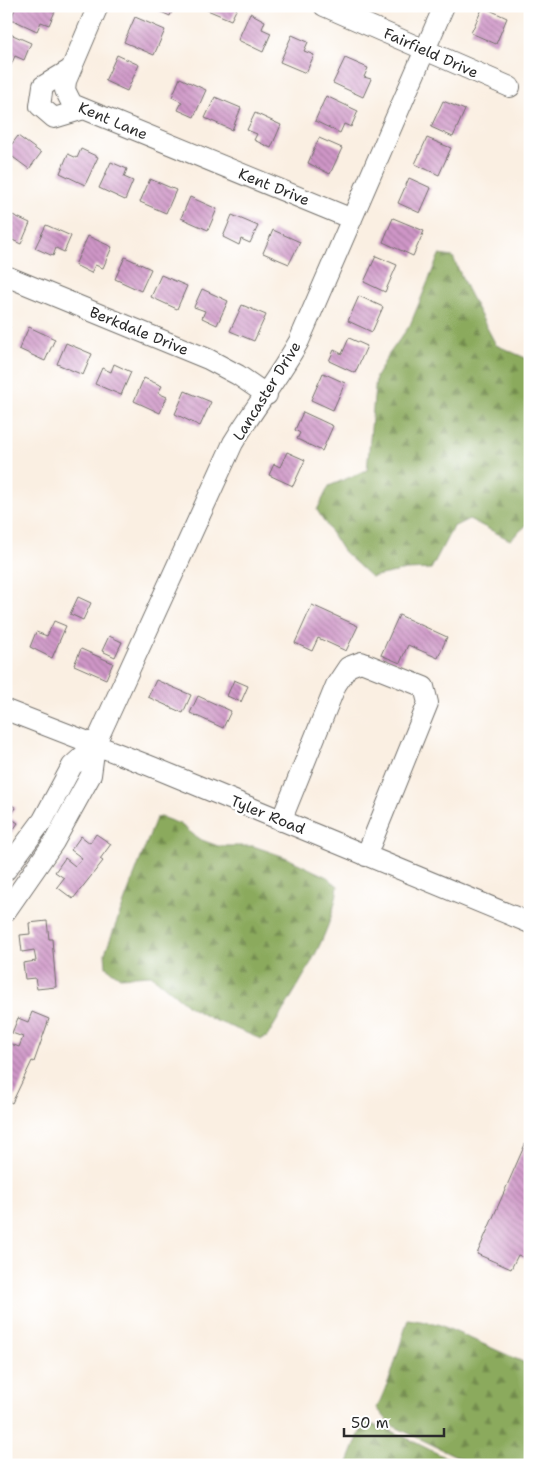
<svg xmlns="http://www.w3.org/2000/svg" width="536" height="1471" font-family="'Shantell Sans',sans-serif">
	<defs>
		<pattern id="forest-firs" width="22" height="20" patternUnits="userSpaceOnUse" patternTransform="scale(1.25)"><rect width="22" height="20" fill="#8baa5d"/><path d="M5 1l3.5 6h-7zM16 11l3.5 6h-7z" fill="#728b4d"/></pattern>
		<pattern id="building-back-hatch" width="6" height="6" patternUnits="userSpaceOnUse" patternTransform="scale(1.25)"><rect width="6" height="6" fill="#cf96c7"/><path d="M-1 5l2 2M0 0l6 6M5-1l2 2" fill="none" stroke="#a87ba2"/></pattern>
	</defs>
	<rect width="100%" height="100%" fill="#fff"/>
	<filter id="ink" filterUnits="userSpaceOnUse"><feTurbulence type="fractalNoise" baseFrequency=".02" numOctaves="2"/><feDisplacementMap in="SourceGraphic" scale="10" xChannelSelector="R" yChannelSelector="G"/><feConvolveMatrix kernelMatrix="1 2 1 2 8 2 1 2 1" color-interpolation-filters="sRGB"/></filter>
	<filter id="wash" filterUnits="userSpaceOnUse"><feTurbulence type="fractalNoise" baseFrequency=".0096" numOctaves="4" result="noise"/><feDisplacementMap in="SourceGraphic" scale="20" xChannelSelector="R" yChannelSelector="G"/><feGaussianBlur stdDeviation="1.12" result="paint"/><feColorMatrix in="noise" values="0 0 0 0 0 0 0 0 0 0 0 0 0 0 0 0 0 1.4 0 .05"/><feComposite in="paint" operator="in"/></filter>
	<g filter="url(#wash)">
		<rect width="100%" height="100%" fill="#faefe2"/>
		<!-- forest -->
		<path fill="url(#forest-firs)" stroke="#5b6a44" d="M439,255L453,257L467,289L496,345L530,360V522L510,540L469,519L453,527L431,569L406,570L371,577L343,551L317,510L329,486L367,470L376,377L389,354L410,325Z
			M161,817L180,824L199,839L218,846H253L285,857L327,877L338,886C332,938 293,993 267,1037L261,1039L214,1020L191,1008L151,975L120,977L106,967L105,953L156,818Z
			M408,1319L438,1324L530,1365V1465H475L391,1425L377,1408L391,1375Z
			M364,1422L390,1430L461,1465H347Z"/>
		<g id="blocks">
			<!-- building -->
			<path fill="url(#building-back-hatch)" d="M16,6H56L57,7L49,25L41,22L37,31L11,19Z
				M148,6H174L170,16Z
				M206,6H238L231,20L205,9Z
				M483,7L507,18L496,44L471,33Z
				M250,13L265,21L262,29L271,33L263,52L238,40Z
				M135,17L165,30L154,55L124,42Z
				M6,32L31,43L24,60L15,56L11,65L6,63Z
				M292,35L308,42L304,51L314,55L306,73L280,62Z
				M117,55L139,65L127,91L105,81Z
				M345,58L368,68L364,77L371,79L363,97L333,83Z
				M180,78L206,90L194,117L178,110L182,102L172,97Z
				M326,96L358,111L351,127L344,124L340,133L315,121Z
				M215,97L241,108L232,130L205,118Z
				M443,101L465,110L453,137L431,127Z
				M255,113L281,125L271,148L254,140L257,134L247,130Z
				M18,136L41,153L29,169L6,152Z
				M319,138L342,148L330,174L308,163Z
				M427,138L451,148L439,175L415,164Z
				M81,149L98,157L85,185L60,173L68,154L77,158Z
				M111,162L127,169L124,177L133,181L125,200L99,188Z
				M409,178L431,188L420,213L398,203Z
				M150,179L176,190L166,213L140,202Z
				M190,197L217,209L208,230L181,218Z
				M6,212L30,223L21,244L6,237Z
				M232,215L258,226L250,243L241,239L239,245L223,237Z
				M393,218L424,231L413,256L383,242Z
				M46,225L71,236L64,252L56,248L53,256L35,248Z
				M273,230L300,242L289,264L263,253Z
				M88,236L112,247L103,268L95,265L91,273L75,265Z
				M376,256L397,265L385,292L364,282Z
				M125,257L151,269L141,291L115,279Z
				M161,275L187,286L177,309L151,297Z
				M202,289L228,301L217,325L202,318L205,311L194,307Z
				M359,296L383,307L372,332L348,321Z
				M242,305L266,315L254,341L230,331Z
				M6,325L10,327L6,337Z
				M29,327L55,339L45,361L19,349Z
				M349,338L367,346L355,373L329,361L334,350L342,354Z
				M66,343L92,354L83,375L57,364Z
				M114,364L131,372L121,395L95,384L102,368L111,372Z
				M323,373L345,383L333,410L311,400Z
				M144,378L162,386L158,393L167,397L160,413L134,401Z
				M185,391L211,402L200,426L175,414Z
				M303,412L333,426L322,451L297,439L300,433L295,430Z
				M287,452L305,460L293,486L269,475L274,464L280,467Z
				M78,597L91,603L83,620L70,614Z
				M312,605L358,626L346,651L318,638L312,651L295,643Z
				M399,615L447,637L438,658L408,645L400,663L381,655Z
				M54,621L66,626L52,658L30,647L36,632L47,636Z
				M109,636L122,642L115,657L102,651Z
				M81,649L113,663L106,679L74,665Z
				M156,680L191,695L183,713L148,697Z
				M234,680L248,686L241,702L227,696Z
				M198,696L231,711L223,728L190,713Z
				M6,801L16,808L9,817L18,823L9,836L6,835Z
				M96,834L111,844L100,859L103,861L73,899L57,887L64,878L55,872L65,858L75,866L82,858L71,850L81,836L90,843Z
				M47,921L49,939H52L56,987L37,989L35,978L25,979L23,963L36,961L34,950L22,952L20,935L30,934L29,923Z
				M32,1012L49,1019L34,1062L32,1061L12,1103L6,1100V1071L11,1062L6,1060V1042L19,1047L23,1037L12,1033L18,1018L28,1022Z
				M530,1133V1260L518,1255L511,1269L477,1254Z"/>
		</g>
	</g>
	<g filter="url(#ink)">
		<use href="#blocks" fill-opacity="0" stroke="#73706b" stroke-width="1"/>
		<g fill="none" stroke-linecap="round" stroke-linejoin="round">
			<defs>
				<path id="minor" d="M98,6L66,81L65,90L72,104L352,219
					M324,6L510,87
					M71,69L43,86L40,106L54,118L84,109
					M6,276L208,359L238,375L267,395
					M6,710L150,766L530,923
					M281,821L336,685L348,667L361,662L424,687L428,703L366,856
					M6,870L43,820L72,766L95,745
					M6,911L54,842L91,775L95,745L233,443C254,408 279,377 299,341L444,6"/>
			</defs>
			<!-- minor casing -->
			<use href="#minor" stroke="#73706b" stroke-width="22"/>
			<!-- minor -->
			<use href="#minor" stroke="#fff" stroke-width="20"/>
		</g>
	</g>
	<g text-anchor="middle" stroke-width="5" stroke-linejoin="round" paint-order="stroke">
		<!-- street labels -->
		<g font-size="15" fill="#2b2b2b" stroke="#fff">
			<text transform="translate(431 53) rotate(24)" y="5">Fairfield Drive</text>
			<text transform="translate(113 121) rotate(23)" y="5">Kent Lane</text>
			<text transform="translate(274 187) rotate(22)" y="5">Kent Drive</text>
			<text transform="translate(139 331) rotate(22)" y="5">Berkdale Drive</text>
			<text transform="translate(267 391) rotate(-58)" y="5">Lancaster Drive</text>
			<text transform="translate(268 815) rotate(22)" y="5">Tyler Road</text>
		</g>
	</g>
	<!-- margin -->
	<rect width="536" height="1471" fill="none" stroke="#fff" stroke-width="25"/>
	<!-- scale -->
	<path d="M344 1428v8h100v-8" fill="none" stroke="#2b2b2b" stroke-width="2.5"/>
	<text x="351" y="1428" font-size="15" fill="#2b2b2b" stroke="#ffffff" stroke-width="4" paint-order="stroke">50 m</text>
</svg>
